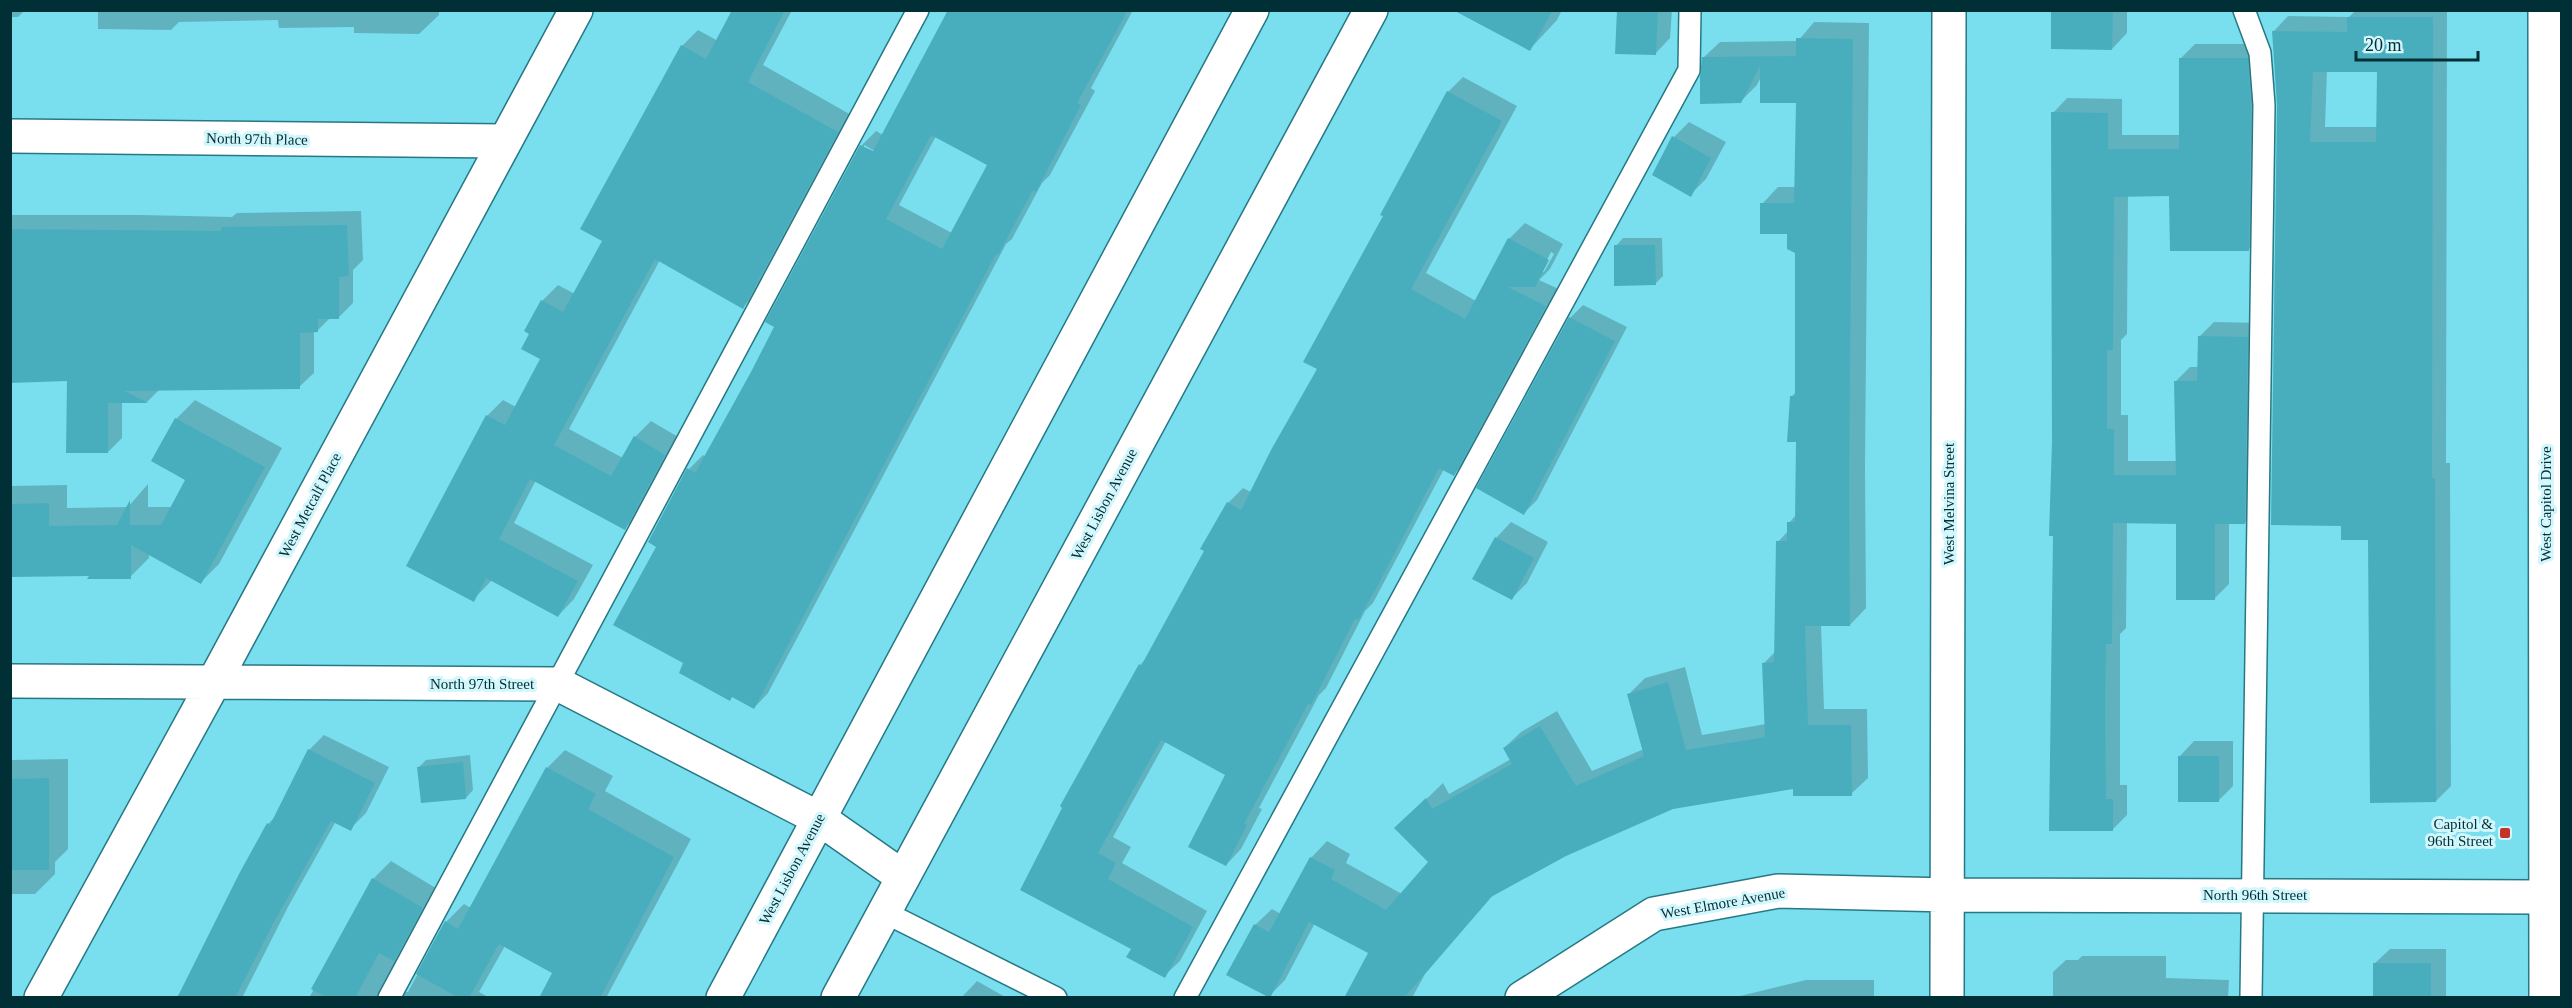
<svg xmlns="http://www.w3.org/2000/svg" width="2572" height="1008" font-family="Georgia,serif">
	<rect width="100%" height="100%" fill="#79dfef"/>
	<!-- shadow -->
	<path fill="#0003" fill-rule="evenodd" d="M10,10H25L18,17H10Z
		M98,10H439V15L419,34L354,33V27L279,28L278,20L179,22L171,30L98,29Z
		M734,10L791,12L763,65L853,116L759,291L743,307L660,260L569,429L623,458L635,437L651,421L680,438L641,512L625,528L536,480L514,523L593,565L574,599L558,616L492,580L473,600L487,416L503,400L516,407L542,358V301L558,285L575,294L604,240L682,46L698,30L718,41Z
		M949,10H1133L1091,88L1095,91L1050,175L1042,183L1012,239L1006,244L768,693L754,708L685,663L658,546L650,541L689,469L703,455L706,457L776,326L767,321L862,145L876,131L883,135ZM936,136L989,165L952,233L899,205ZM864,145L880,154L864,148Z
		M1492,10H1562L1557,20L1530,49Z
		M1618,10H1672L1670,38L1655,54Z
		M2053,10H2127V33L2112,49Z
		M2356,10H2447L2446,463H2450L2451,786L2436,801L2370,539L2342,525L2278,105L2273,32L2288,16L2349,17ZM2327,70L2378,71V127H2325Z
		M1814,22L1869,23L1865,466L1866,608L1850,625H1821L1824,709H1867L1868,778L1851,794L1795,787L1673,808L1565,855L1494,894L1425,974L1412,998H1346L1370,952L1315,923L1285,980L1269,996L1255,925L1272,909L1281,914L1311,858L1327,841L1350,854L1346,863L1402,894L1430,862L1413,812L1443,783L1449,794L1511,759L1504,748L1521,732L1557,711L1592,771L1644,749L1629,694L1645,678L1685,667L1702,735L1766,724L1764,663L1775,652L1778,542L1789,530V523L1796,515L1798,440L1791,397L1796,392V252L1789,233L1762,204L1778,187H1796L1797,101L1762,75L1757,85L1740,102L1703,58L1720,42L1798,41Z
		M2195,44H2262L2263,235L2249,249L2170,195H2128L2127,334L2121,340V415H2128V461H2177L2175,382L2190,367H2199V337L2214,322L2262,323L2259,508L2245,523H2229V584L2215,598L2177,522H2127L2126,628L2120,634V785H2127V815L2112,830L2051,829L2055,534L2053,113L2067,98L2122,99V135H2180V59Z
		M1463,77L1517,106L1426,273L1476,301L1509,239L1525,223L1563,244L1550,269L1539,280L1561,290L1469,459L1454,474L1444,469L1373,603L1365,611L1326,688L1319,695L1259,808L1262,809L1241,849L1226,865L1227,774L1166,741L1113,837L1131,847L1122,863L1207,911L1180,961L1164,976L1133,948L1022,889L1140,665L1148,657L1206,550L1228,503L1243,488L1251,492L1319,369L1385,216L1448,92ZM1551,252L1554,254L1544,272H1541Z
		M1689,122L1726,142L1706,179L1690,195L1674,137Z
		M361,211L363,260L353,270V303L339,317H331L317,331H314V373L299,387L160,389L147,402H122V438L108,452L69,380L10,382V215H142L232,217L237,213Z
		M1623,238H1662L1663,276L1655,284L1616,246Z
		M1583,305L1627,327L1537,500L1524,513L1570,318Z
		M195,400L282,448L219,564L201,582L149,554V558L130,577L92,575L10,576V486L67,485V508L128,507L148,484V507H172L187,479L176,419Z
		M1511,522L1548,542L1527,583L1512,598L1496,538Z
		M324,735L389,767L366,813L350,829L336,821L289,905L242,998H176L183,989L268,824L277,815L309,750Z
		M2194,741H2233V786L2218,801L2179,757Z
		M565,750L613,776L605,791L691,839L606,998H540L554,973L505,946L479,992L490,998H309L373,879L391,861L439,890L402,992H408L446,922L464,904L471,908L547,768Z
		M470,755L473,790L466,798L419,767L426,760Z
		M68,759V849L55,862V874L35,894H10V760Z
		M2390,949H2446V998H2374V964Z
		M2082,956H2166V978L2229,980L2228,998H2053V972L2066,960H2078Z
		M1806,980H1874V998H1732Z
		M977,981L1007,998H961Z"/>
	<!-- building -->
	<path fill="#48aebe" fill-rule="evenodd" d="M732,10H785L748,82L838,132L743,309L655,259L554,445L611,476L634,436L665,455L625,530L530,479L499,539L578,581L558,617L486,578L474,602L406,566L486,415L505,425L540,359L521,349L529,334L524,331L541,300L563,312L602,241L580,229L681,45L706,59Z
		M948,10H1128L1077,103L1081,105L1036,192L1033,190L998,255L996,254L754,709L732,697L730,701L679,673L683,663L613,625L656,547L648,542L687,468L695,473L751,372L774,327L765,322L860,145L873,151ZM931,135L987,165L942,249L886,219Z
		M1453,10H1553L1530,51Z
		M1617,10H1658L1656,55L1615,54Z
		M2051,10H2113L2112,50L2051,49Z
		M2347,17H2433L2432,478H2435L2436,802L2370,803L2368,540H2341V526L2271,525L2277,105L2272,31L2347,32ZM2313,72H2377L2376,142H2310Z
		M1796,38L1853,39L1849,483L1850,626H1805L1808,725H1851L1852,796H1793V789L1673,809L1566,856L1491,897L1404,998H1344L1368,953L1309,922L1270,998L1226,975L1254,924L1269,932L1310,857L1335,870L1331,879L1386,910L1428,862L1394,828L1426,798L1432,809L1512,764L1503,748L1540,726L1576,786L1644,756L1627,694L1668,682L1686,750L1765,737L1762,663L1774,662L1776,541H1787V522H1795L1796,442H1787L1790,396H1795V253L1787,249V234H1760V203H1794L1796,103H1760V66L1741,103L1700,104V77L1702,57L1796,56Z
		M2179,58H2248L2251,105L2249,251H2170L2169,196L2114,197L2113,350H2107V429H2114V475H2176L2174,381H2197L2198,336L2248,337L2245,524H2215V600H2176V524L2113,523L2112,644H2106L2105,707L2106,799H2113V831H2049L2053,536H2049L2052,442L2051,112L2108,113V149H2179Z
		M1447,91L1502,121L1411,289L1465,319L1508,238L1549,260L1535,287H1508L1546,306L1454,476L1439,468L1378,585L1358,620L1355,619L1311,705L1308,704L1244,824L1247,825L1226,866L1188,847L1225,775L1161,740L1098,853L1116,863L1108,879L1193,927L1165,978L1126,957L1131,949L1020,890L1062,808L1060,806L1139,664L1141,666L1204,551L1200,549L1227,502L1241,510L1271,450L1317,369L1303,362L1383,216L1380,215Z
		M1672,136L1711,158L1691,197L1652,175Z
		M347,225L349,276L339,277V319H318V332L300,333V389L125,391L148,403H108V453H66L67,381L10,383V229L221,231V227Z
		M1614,245H1655L1656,285L1614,286Z
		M1569,317L1615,341L1524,515L1476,488Z
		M175,418L265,467L201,584L131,545V579H87L89,576L10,577V504L49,503V526L117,525L130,500V525H161L185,480L151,461Z
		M1495,537L1534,558L1512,600L1472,579Z
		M308,749L375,783L351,831L331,821L274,922L235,998H177L239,874L267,823L270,825Z
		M2178,756H2219V802H2178Z
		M463,762L466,799L421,803L417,767Z
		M546,767L596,794L588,809L674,857L600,998H539L552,973L499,944L469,998H459L416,974L445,921L458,929Z
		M49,778V870H10V779Z
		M372,878L423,908L394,961L379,953L355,998H328L311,989Z
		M2373,963H2431V998H2373Z"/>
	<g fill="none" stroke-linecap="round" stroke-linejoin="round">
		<defs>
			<path id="lane" d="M2244,10L2260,53L2264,105L2251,998
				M884,912L1056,998
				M389,998L918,10
				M1185,998L1689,70L1690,10"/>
			<path id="street" d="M10,136L504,141
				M10,681L558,684L820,819L903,877
				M41,998L214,682L576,10
				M1522,998L1654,914L1778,891L1949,895L2562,897
				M1947,998L1949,10"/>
			<path id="secondary" d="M723,998L1252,10
				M838,998L1371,10"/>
			<path id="primary" d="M2545,10L2546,998"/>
		</defs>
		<!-- lane casing -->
		<use href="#lane" stroke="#277884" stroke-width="24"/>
		<!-- street casing -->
		<use href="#street" stroke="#277884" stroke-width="36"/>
		<!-- secondary casing -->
		<use href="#secondary" stroke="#277884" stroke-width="36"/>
		<!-- primary casing -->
		<use href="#primary" stroke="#277884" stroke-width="36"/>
		<!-- lane -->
		<use href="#lane" stroke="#fff" stroke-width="21"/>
		<!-- street -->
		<use href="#street" stroke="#fff" stroke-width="33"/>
		<!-- secondary -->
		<use href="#secondary" stroke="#fff" stroke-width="33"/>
		<!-- primary -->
		<use href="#primary" stroke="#fff" stroke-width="33"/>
	</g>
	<!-- markers -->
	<rect fill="#c23429" stroke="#d1f6fc" stroke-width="2" x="2499" y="827" width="12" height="12" rx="3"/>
	<g text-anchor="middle" stroke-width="6" stroke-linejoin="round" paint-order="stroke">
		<!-- street labels -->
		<g font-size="15" fill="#002f35" stroke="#d1f6fc">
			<text transform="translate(257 139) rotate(1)" y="5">North 97th Place</text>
			<text transform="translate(1104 504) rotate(-62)" y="5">West Lisbon Avenue</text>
			<text transform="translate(1949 504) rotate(-90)" y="5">West Melvina Street</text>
			<text transform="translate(2546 504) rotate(-90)" y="5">West Capitol Drive</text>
			<text transform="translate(310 505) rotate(-62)" y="5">West Metcalf Place</text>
			<text x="482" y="689">North 97th Street</text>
			<text transform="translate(792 869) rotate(-62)" y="5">West Lisbon Avenue</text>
			<text x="2255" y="900">North 96th Street</text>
			<text transform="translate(1723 903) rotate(-10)" y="5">West Elmore Avenue</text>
		</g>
		<!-- poi labels -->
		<g font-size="15" fill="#002f35" stroke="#d1f6fc" text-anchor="end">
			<text x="2493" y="829">Capitol &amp;<tspan x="2493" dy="17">96th Street</tspan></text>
		</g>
	</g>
	<!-- border -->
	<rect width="2572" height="1008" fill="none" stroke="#002f35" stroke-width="24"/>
	<!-- scale -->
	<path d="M2356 51v9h122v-9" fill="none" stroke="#002f35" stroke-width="3"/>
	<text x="2365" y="51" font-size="18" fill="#002f35" stroke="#d1f6fc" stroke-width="4.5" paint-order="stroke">20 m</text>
</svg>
